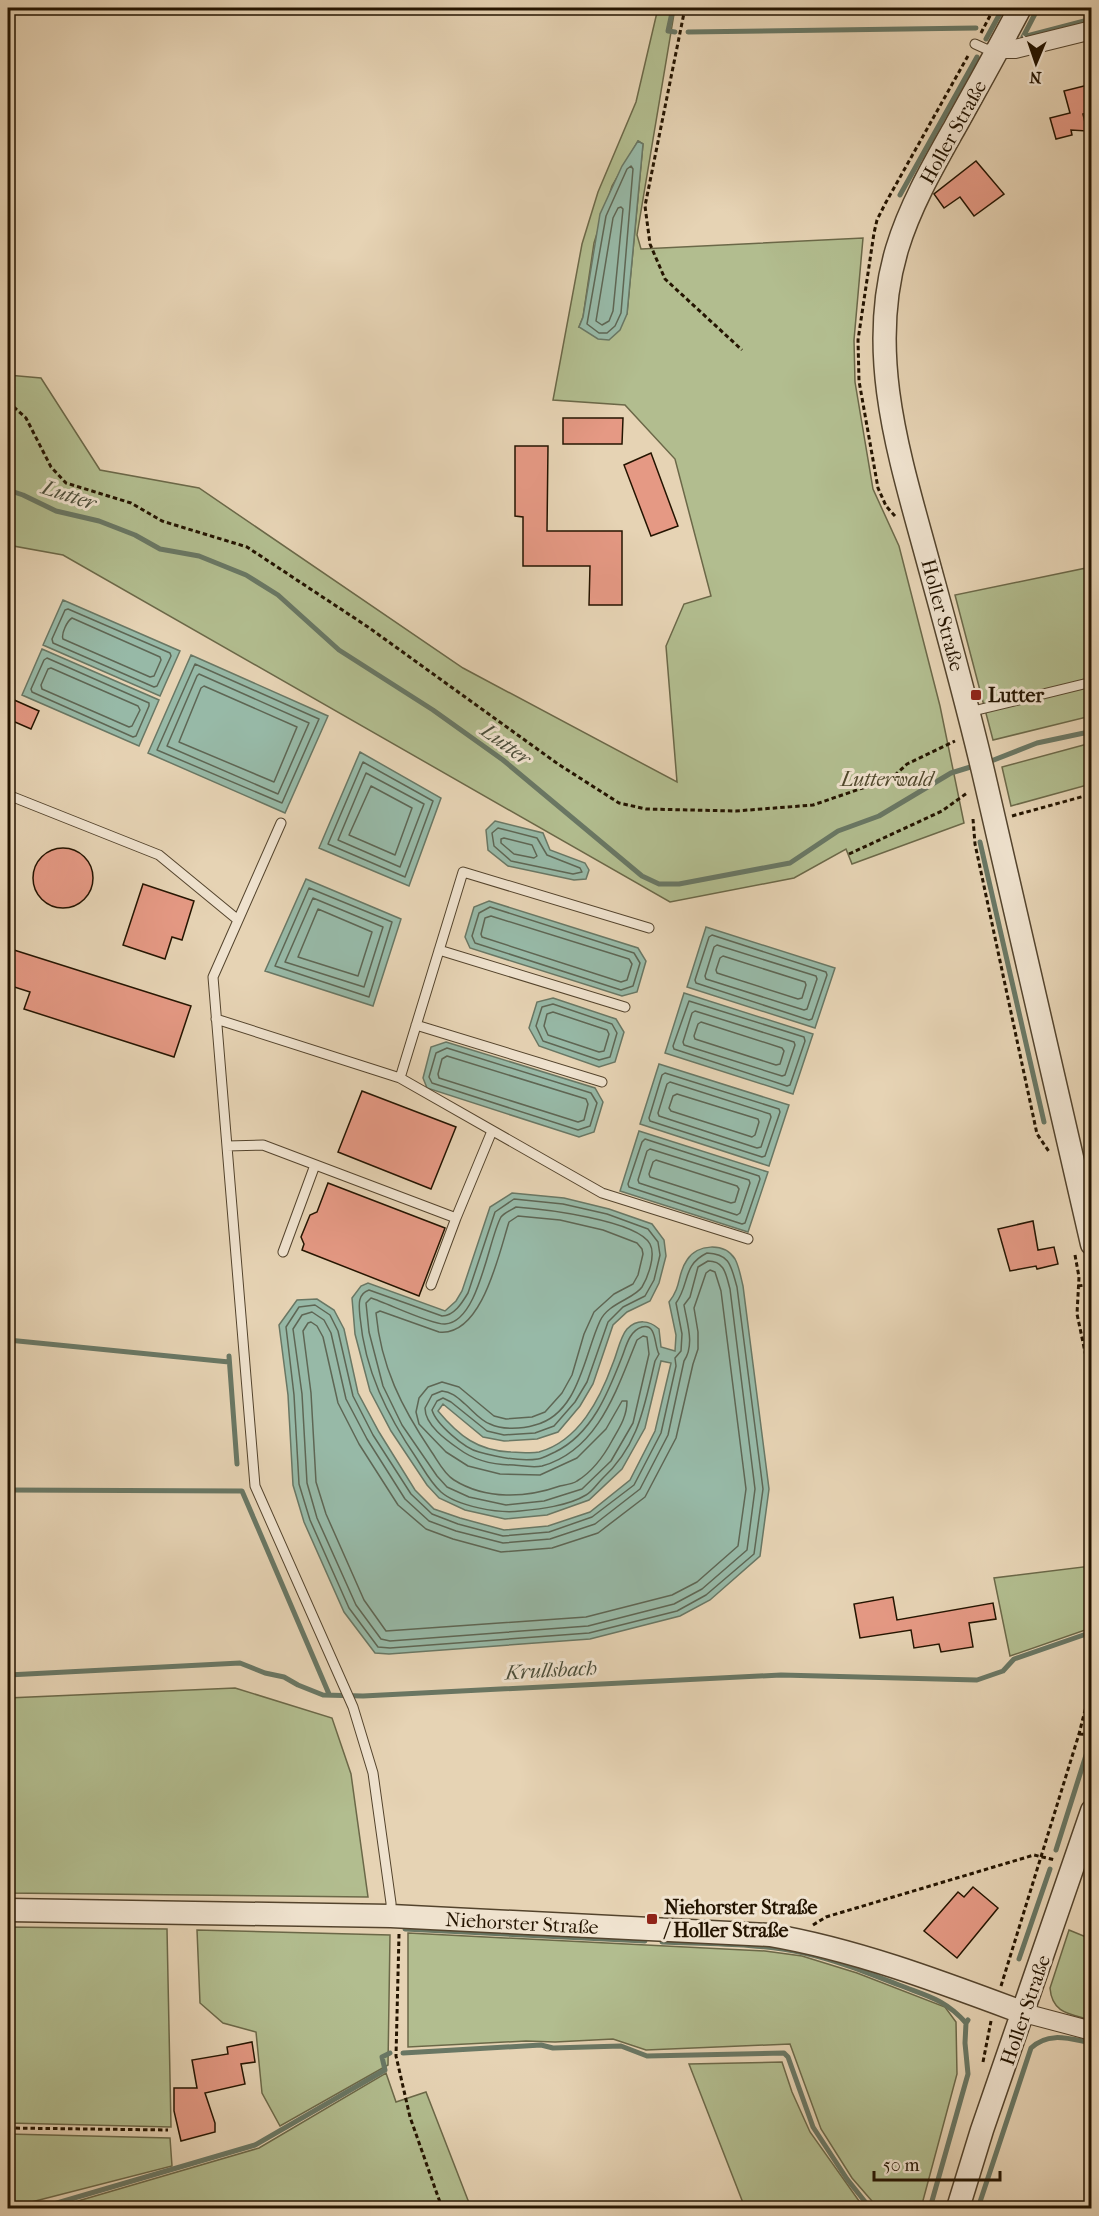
<svg xmlns="http://www.w3.org/2000/svg" width="1099" height="2216" font-family="'IM FELL French Canon',serif">
	<rect width="100%" height="100%" fill="#e6d3b4"/>
	<filter id="stains"><feTurbulence type="fractalNoise" baseFrequency=".00333" numOctaves="4"/><feColorMatrix values="0 0 0 0 .2 0 0 0 0 .09 0 0 0 0 .02 0 0 0 .5 -.17"/></filter>
	<radialGradient id="worn" r=".72"><stop offset=".6" stop-color="#630" stop-opacity="0"/><stop offset="1" stop-color="#630" stop-opacity=".3"/></radialGradient>
	<!-- green -->
	<path fill="#b2bd8f" stroke="#6b6848" stroke-width="1.5" fill-rule="evenodd" d="M658,8H675L637,235L641,249L863,238L854,340L855,382L873,489L899,546L940,706L964,823L852,864L846,849L794,878L670,902L63,555L8,545V375L41,378L100,470L199,488L463,668L677,782L666,646L684,604L711,596L675,459L625,405L553,400L582,244L598,192L636,102ZM638,141L643,144L627,314L579,327L583,317L594,243L612,186Z
		M1091,567V716L993,740L955,595Z
		M1091,743V784L1011,806L1002,767Z
		M1091,1566V1628L1010,1656L994,1578Z
		M235,1688L332,1718L351,1774L368,1897L8,1893V1698Z
		M8,1927L167,1929L171,2127L8,2123Z
		M197,1930L390,1935L388,2065L280,2126L262,2093L256,2032L223,2023L200,2003Z
		M1069,1930L1091,1939V2020C1071,2014 1052,2014 1050,1988Z
		M408,1933L765,1951L802,1956L857,1973L945,2007L956,2022L957,2074L921,2208H878L852,2178L821,2129L790,2044L646,2050L613,2039L555,2042L526,2041L408,2047Z
		M782,2062L792,2092L810,2132L864,2208H745L689,2064Z
		M386,2073L396,2102L426,2092L471,2208H367L364,2202L333,2208H54L259,2148Z
		M8,2134L170,2138L172,2166L8,2208Z"/>
	<!-- water -->
	<path fill="#97b9a7" stroke="#697764" stroke-width="1.5" d="M638,141L643,144L627,314L620,330L609,340L598,339L579,327L583,317L600,214L622,166Z
		M63,600L180,651L160,696L43,645Z
		M42,649L159,700L139,746L22,695Z
		M191,655L328,716L285,813L148,753Z
		M360,752L441,798L409,886L319,848Z
		M495,821L543,833L550,850L585,863L589,870L586,879L574,880L508,866L488,850L486,830Z
		M306,879L401,919L373,1006L265,971Z
		M489,901L638,948L646,961L637,992L622,996L470,948L465,937L474,907Z
		M706,927L835,968L815,1028L687,987Z
		M684,993L813,1034L793,1094L665,1053Z
		M553,998L616,1019L624,1032L615,1062L599,1067L539,1046L529,1028L537,1002Z
		M446,1042L595,1088L603,1102L594,1132L579,1137L427,1088L423,1078L431,1047Z
		M659,1064L789,1105L769,1166L640,1124Z
		M639,1131L768,1172L748,1232L620,1191Z
		M512,1193L564,1198L609,1209L652,1224L664,1240L666,1256L659,1283L650,1301L627,1312L613,1325L593,1384L580,1406L558,1432L537,1439L504,1441L483,1437L443,1404L438,1411C459,1436 478,1451 511,1452C520,1452 531,1454 539,1452C579,1441 600,1399 613,1363C617,1354 620,1337 627,1329C637,1319 649,1320 659,1329L661,1347L675,1351L676,1335L669,1302C682,1286 677,1274 687,1260C697,1244 724,1242 735,1259C739,1266 741,1278 743,1286L769,1489L760,1556L710,1600L680,1616L590,1639L389,1654L375,1653L344,1612L304,1522L293,1485L288,1395L279,1325L297,1300L317,1299L334,1310L344,1329L358,1393L379,1432L415,1490L434,1509L460,1518L504,1530L548,1526L590,1512L630,1480L655,1431L671,1363L661,1361L645,1428L622,1469L589,1500L547,1515L505,1519L465,1510L439,1498L427,1485L391,1431L370,1391L355,1334L352,1298L361,1286L368,1283L445,1311L456,1301L462,1291L490,1207Z"/>
	<g fill="none" stroke-linecap="round" stroke-linejoin="round">
		<!-- shore -->
		<path stroke="#5e6654" stroke-width="1.5" d="M631,166L633,169L621,313L615,326L607,333H599L587,324L606,216L627,169Z
			M621,207L623,209L613,311L609,321L602,325L596,321L613,218L618,208Z
			M68,609L170,653L171,656L157,686L154,687L53,643L52,639L65,610Z
			M72,618L160,657L161,660L154,676L150,677L63,639C61,634 67,621 72,618Z
			M47,658L149,703V706L136,736L133,737L32,692L31,689L44,660Z
			M195,664L319,719L282,803L157,750Z
			M51,668L138,706L140,710L132,726L129,727L42,689L41,685L48,669Z
			M199,674L309,723L278,794L167,746L197,676Z
			M204,686L297,727L274,782L179,742L201,688Z
			M363,762L433,801L405,877L328,844Z
			M366,773L424,804L400,867L338,840Z
			M371,786L412,808L395,855L349,835Z
			M498,828L537,838L547,855L580,868L582,872L573,874L511,861L494,846L492,833Z
			M504,838L532,845L537,856L534,858L514,854L501,843V839Z
			M309,888L392,922L369,997L275,966Z
			M313,898L383,927L364,987L285,962Z
			M490,907L634,953L640,963L633,986L621,990L475,943L472,936L479,913Z
			M318,909L372,932L358,976L298,957Z
			M491,916L629,959L632,964L627,980L621,982L482,937L481,934L485,918Z
			M712,935L826,972L827,975L812,1019L809,1020L696,983L695,980L709,937Z
			M717,945L816,976L817,979L807,1009L804,1010L706,979L705,976L714,947Z
			M723,956L805,982L806,985L802,998L798,999L717,973L716,970L720,958Z
			M689,1001L804,1037L805,1041L790,1085L787,1086L674,1049L673,1046Z
			M553,1004L612,1024L617,1033L610,1057L599,1060L543,1041L536,1026L542,1007Z
			M695,1011L794,1042L795,1045L785,1075L782,1076L684,1045L683,1042L692,1013Z
			M553,1012L607,1030L609,1034L604,1051L599,1052L548,1035L544,1026L547,1014Z
			M701,1022L782,1048L784,1051L780,1064L776,1065L695,1039L694,1036L698,1024Z
			M447,1048L591,1093L597,1103L590,1126L578,1130L432,1083L429,1077L436,1053Z
			M447,1056L586,1099L588,1104L584,1120L578,1122L439,1078L438,1074L442,1059Z
			M665,1073L779,1109L780,1112L765,1156L762,1157L650,1121L649,1118L662,1075Z
			M670,1082L770,1114L771,1117L761,1147L757,1148L659,1116L658,1113L667,1084Z
			M677,1094L758,1119L759,1122L755,1135L752,1137L671,1111L669,1108L673,1096Z
			M645,1139L759,1176L760,1179L745,1223L742,1224L629,1187L628,1184L642,1142Z
			M650,1149L749,1180L750,1183L740,1213L737,1215L639,1183L638,1180L647,1151Z
			M656,1160L737,1186L739,1189L735,1202L731,1203L650,1177L649,1174L653,1162Z
			M514,1199L563,1204L607,1214L648,1229L658,1242L660,1255L654,1280L645,1296L623,1307L608,1322L587,1382L575,1402L554,1426L535,1433L504,1435L487,1431L451,1402L443,1398L437,1401L432,1410C436,1424 465,1449 479,1452C497,1457 519,1462 538,1459C544,1458 550,1454 555,1452C592,1434 608,1393 622,1357C626,1347 629,1331 642,1327C657,1323 654,1346 659,1354L655,1361C644,1407 639,1445 602,1479C597,1484 592,1492 586,1495C568,1506 540,1509 520,1511C499,1514 457,1506 441,1492C431,1483 424,1470 417,1459C387,1415 365,1371 360,1317C359,1306 357,1294 369,1290L442,1316C454,1316 462,1303 468,1293L495,1212Z
			M516,1207C543,1209 637,1220 650,1244C656,1255 648,1277 642,1287C634,1299 608,1303 600,1321C584,1355 579,1414 535,1425C522,1429 502,1430 490,1424C481,1421 473,1411 465,1404C458,1398 452,1392 442,1391L432,1395L425,1408C425,1425 446,1440 459,1449C475,1461 494,1465 514,1465C523,1466 534,1468 542,1466C599,1450 617,1388 637,1340L643,1336L647,1337L649,1354L633,1423L611,1461L582,1489L544,1501L506,1505L469,1497L447,1487L437,1476L402,1425L383,1386L369,1332L366,1303L371,1298C387,1303 432,1325 445,1324C479,1322 488,1240 501,1217C504,1213 511,1210 516,1207Z
			M518,1216L560,1220L603,1230L637,1243L642,1249L643,1254L638,1275L633,1284L614,1294L594,1312L584,1334L572,1375L562,1393L545,1412L532,1417L506,1419L494,1416L459,1387L442,1382L428,1387L419,1398L416,1412L419,1424L446,1452L468,1466L500,1474L540,1475L577,1458L606,1429L622,1401H627C627,1416 620,1427 613,1439C605,1454 592,1472 577,1481C573,1484 565,1485 560,1486C526,1498 486,1500 454,1480C444,1474 438,1461 431,1451C402,1408 381,1367 376,1313L380,1311L439,1332C482,1337 499,1253 509,1222Z
			M707,1253C731,1254 731,1267 737,1287L763,1489L754,1554L706,1595L677,1611L589,1633L390,1648L378,1647L349,1608L310,1520L299,1484L294,1395L286,1327L299,1307L315,1305L330,1315L338,1331L353,1396L373,1435L411,1494L432,1514L458,1524L503,1536L549,1532L592,1517L634,1485L661,1433L676,1366L675,1358L681,1351L682,1334L676,1303C690,1284 682,1265 707,1253Z
			M708,1261C725,1261 726,1275 730,1289L755,1489L747,1550L702,1589L674,1604L588,1626L390,1641L381,1639L356,1605L317,1518L307,1483L302,1394L293,1329L302,1315L312,1312L324,1320L331,1333L346,1399L367,1439L405,1499L429,1521L456,1531L503,1543L550,1539L595,1524L640,1489L668,1435L684,1361C695,1345 687,1323 684,1305L690,1297L698,1267Z
			M710,1270L715,1272L721,1291L746,1489L738,1546L697,1582L672,1595L586,1617L386,1631L364,1600L326,1514L316,1482L311,1393L303,1331L308,1323L311,1322L317,1326L323,1337L338,1403L359,1444L398,1505L426,1529L453,1539L501,1552L552,1548L598,1533L645,1497L676,1438L693,1364L698,1349V1332L694,1308L706,1273Z"/>
		<!-- stream -->
		<path stroke="#697764" stroke-width="5" d="M673,8L668,31L675,32
			M688,32L976,28
			M1023,37L1092,19
			M1023,37L1038,8
			M986,39L1003,8
			M900,195L977,57
			M8,490L23,495L56,511L99,521L135,535L160,549L199,556L246,575L278,595L339,650L433,710L503,760L642,876L659,884H679L790,863L838,831L879,816L951,773L977,765
			M986,763L1037,743L1084,733L1092,728
			M980,842L1044,1122
			M1089,1331L1092,1341
			M8,1340L229,1362
			M229,1356L237,1464
			M8,1490L242,1491L329,1694
			M8,1675L240,1663L265,1673L284,1677L298,1685L323,1695L363,1696L781,1675L977,1680L1003,1671L1014,1659L1092,1632
			M1056,1850L1088,1749
			M405,1929L645,1941
			M662,1942C709,1944 758,1943 804,1953C836,1960 868,1973 899,1985C927,1996 945,1999 966,2023
			M1019,1959L1050,1869
			M403,2053L541,2045L553,2048L621,2046L647,2056L784,2053L788,2057L813,2127L847,2179L870,2208
			M40,2208L255,2145L385,2070L382,2057L390,2053
			M930,2208L968,2074L965,2043L966,2023L968,2020
			M978,2208L1031,2048C1049,2031 1070,2039 1092,2043"/>
	</g>
	<!-- building -->
	<path fill="#e59984" stroke="#241400" stroke-width="1.5" d="M1092,84V111L1083,114L1087,131L1071,130L1072,135L1056,139L1050,118L1070,113L1064,91Z
		M976,161L1004,194L974,216L960,197L944,208L934,194Z
		M563,418H623L622,444H563Z
		M515,446H548L547,531H622V605H589L590,566H523V517L515,516Z
		M651,453L678,526L651,536L624,465Z
		M12,699L39,711L31,729L8,719V709Z
		M33 878a30 30 0 1 1 60 0a30 30 0 1 1-60 0Z
		M143,884L194,901L182,940L172,937L165,959L123,945Z
		M14,950L191,1006L174,1057L24,1009L30,992L8,985V972Z
		M362,1091L456,1127L431,1189L338,1152Z
		M328,1183L445,1228L419,1296L302,1250L304,1244L301,1237L310,1215L317,1212Z
		M1033,1221L1038,1250L1054,1247L1058,1264L1037,1269L1036,1266L1010,1271L998,1229Z
		M893,1597L897,1620L993,1603L996,1619L969,1623L973,1647L941,1652L939,1644L914,1648L911,1630L860,1638L854,1604Z
		M973,1887L998,1908L957,1958L924,1931L958,1892L964,1897Z
		M252,2042L255,2062L241,2064L245,2084L205,2093L215,2123V2132L181,2141L174,2111V2088H197L192,2060L228,2054L227,2047Z"/>
	<g fill="none" stroke-linecap="round" stroke-linejoin="round">
		<defs>
			<path id="service" d="M975,44L986,49H996
				M969,712L1092,682
				M8,795L159,855L238,920
				M281,823L213,977L255,1486L353,1707L373,1773L391,1903V1916
				M439,950L625,1007
				M216,1019L400,1078L602,1193L748,1239
				M416,1025L602,1082
				M400,1078L463,872L649,928
				M227,1146L263,1145L456,1218
				M283,1252L315,1165
				M431,1285L456,1218L492,1131"/>
			<path id="minor" d="M998,49H1015L1092,30
				M1024,2013L1092,2031"/>
			<path id="tertiary" d="M1020,8C999,48 977,87 955,127C933,166 910,206 897,249C865,356 901,461 929,565C949,638 969,710 986,784L1092,1244
				M8,1910L391,1916L770,1935C857,1950 941,1982 1024,2013
				M958,2208L982,2130L1092,1811"/>
		</defs>
		<!-- service casing -->
		<use href="#service" stroke="#54442d" stroke-width="11"/>
		<!-- minor casing -->
		<use href="#minor" stroke="#54442d" stroke-width="20"/>
		<!-- tertiary casing -->
		<use href="#tertiary" stroke="#54442d" stroke-width="25"/>
		<!-- path -->
		<path stroke="#241400" stroke-width="3" stroke-dasharray="4.5 3" stroke-linecap="butt" d="M685,8L645,206L650,244L665,279L742,350
			M981,33L994,8
			M8,402L26,418L51,467L66,483L131,503L162,521L247,547L368,627L558,764L619,803L646,809L736,811L813,805L892,778L907,764L955,741
			M895,516L886,506L878,488L859,381L858,340L874,233L877,220L885,204L969,54
			M1012,816L1092,794
			M973,819L975,844L1037,1134L1050,1153
			M849,854L942,811L967,793
			M1075,1255L1079,1277L1077,1314L1092,1385
			M1078,1286L1092,1284
			M1079,1734L1092,1735
			M813,1925L826,1917L1034,1855L1055,1860
			M399,1934L396,2056L410,2117L442,2208
			M1001,1986L1079,1734L1092,1683
			M983,2062L991,2021
			M8,2128L168,2130"/>
		<!-- service -->
		<use href="#service" stroke="#efe2ce" stroke-width="9"/>
		<!-- minor -->
		<use href="#minor" stroke="#efe2ce" stroke-width="18"/>
		<!-- tertiary -->
		<use href="#tertiary" stroke="#efe2ce" stroke-width="22"/>
	</g>
	<!-- markers -->
	<g fill="#8f2418" stroke="#efe2ce" stroke-width="2">
		<rect x="970" y="689" width="12" height="12" rx="3"/>
		<rect x="646" y="1913" width="12" height="12" rx="3"/>
	</g>
	<g text-anchor="middle" stroke-width="6" stroke-linejoin="round" paint-order="stroke">
		<!-- street labels -->
		<g font-size="20" fill="#241400" stroke="#efe2ce">
			<text transform="translate(953 132) rotate(-61)" y="7">Holler Straße</text>
			<text transform="translate(943 615) rotate(75)" y="7">Holler Straße</text>
			<text transform="translate(522 1923) rotate(3)" y="7">Niehorster Straße</text>
			<text transform="translate(1025 2010) rotate(-71)" y="7">Holler Straße</text>
		</g>
		<!-- poi labels -->
		<g font-size="20" font-weight="bold" fill="#241400" stroke="#efe2ce" text-anchor="start">
			<text x="988" y="702">Lutter</text>
			<text x="664" y="1914">Niehorster Straße<tspan x="664" dy="23">/ Holler Straße</tspan></text>
		</g>
		<!-- park labels -->
		<g font-size="20" font-style="italic" fill="#4f472b" stroke="#efe2ce">
			<text x="887" y="786">Lutterwald</text>
		</g>
		<!-- water labels -->
		<g font-size="21" font-style="italic" fill="#4c4e3a" stroke="#efe2ce">
			<text transform="translate(69 495) rotate(18)" y="7">Lutter</text>
			<text transform="translate(506 744) rotate(36)" y="7">Lutter</text>
			<text transform="translate(551 1670) rotate(-3)" y="7">Krullsbach</text>
		</g>
	</g>
	<!-- margin -->
	<rect width="1099" height="2216" fill="none" stroke="#e6d3b4" stroke-width="30"/>
	<rect x="9" y="9" width="1081" height="2198" fill="none" stroke="#241400" stroke-width="3"/>
	<rect x="15" y="15" width="1069" height="2186" fill="none" stroke="#241400" stroke-width="1.5"/>
	<!-- north arrow -->
	<g transform="translate(1036 63) rotate(182)" stroke="#efe2ce" stroke-width="4.5" paint-order="stroke">
	<path d="M0-4.5L10 22L0 15L-10 22Z" fill="#241400"/>
	<text y="-9" font-size="16" font-weight="bold" text-anchor="middle" fill="#241400">N</text>
	</g>
	<!-- scale -->
	<path d="M874 2171v9h126v-9" fill="none" stroke="#241400" stroke-width="3"/>
	<text x="883" y="2171" font-size="18" fill="#241400" stroke="#efe2ce" stroke-width="4.5" paint-order="stroke">50 m</text>
	<rect width="100%" height="100%" filter="url(#stains)"/>
	<rect width="100%" height="100%" fill="url(#worn)"/>
</svg>
